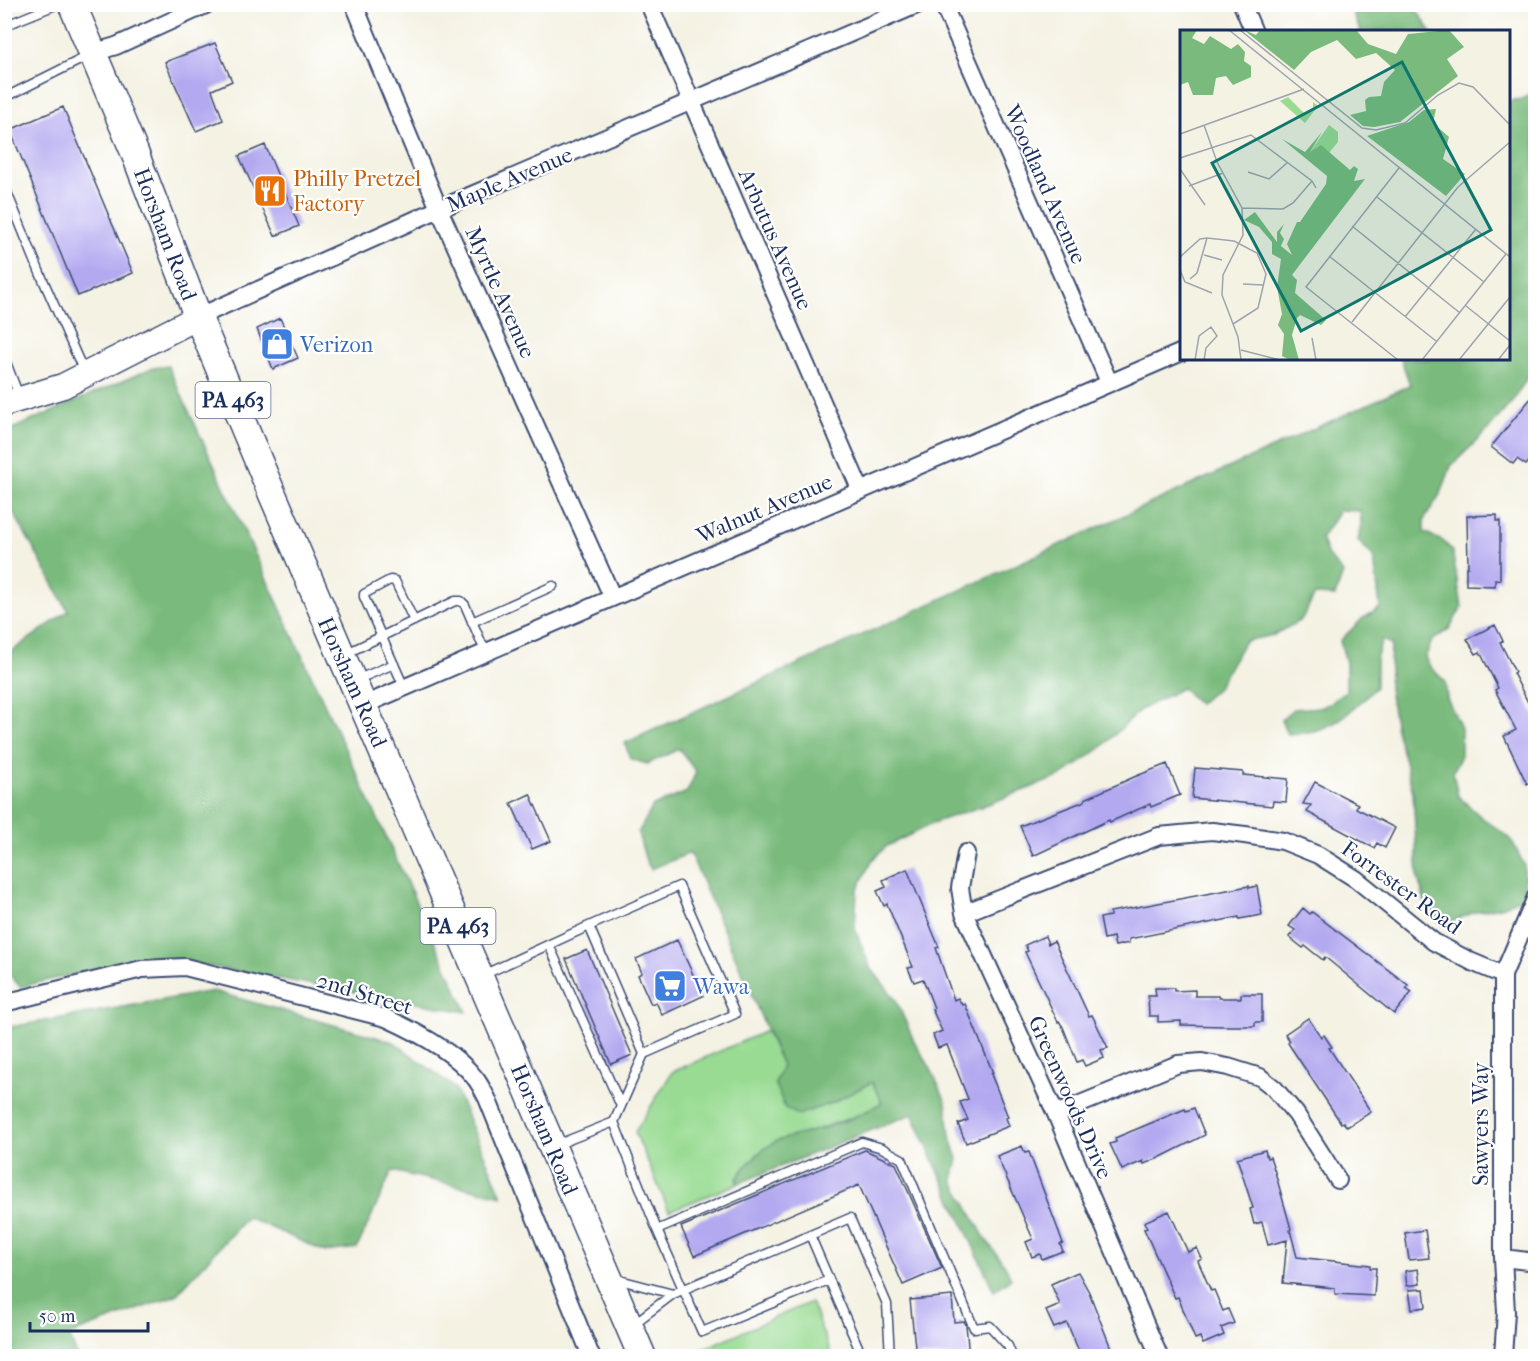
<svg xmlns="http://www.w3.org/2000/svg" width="1540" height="1361" font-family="'IM FELL French Canon',serif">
	<rect width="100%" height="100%" fill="#fff"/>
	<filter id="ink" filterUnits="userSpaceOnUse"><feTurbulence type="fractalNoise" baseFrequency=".0167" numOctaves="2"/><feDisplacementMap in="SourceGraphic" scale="12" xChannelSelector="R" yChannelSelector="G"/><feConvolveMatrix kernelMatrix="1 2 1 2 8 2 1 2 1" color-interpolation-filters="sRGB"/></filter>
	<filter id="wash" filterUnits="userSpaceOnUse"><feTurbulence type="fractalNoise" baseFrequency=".008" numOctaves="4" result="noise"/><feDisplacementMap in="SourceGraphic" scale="24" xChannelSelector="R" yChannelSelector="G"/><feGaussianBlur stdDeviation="1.35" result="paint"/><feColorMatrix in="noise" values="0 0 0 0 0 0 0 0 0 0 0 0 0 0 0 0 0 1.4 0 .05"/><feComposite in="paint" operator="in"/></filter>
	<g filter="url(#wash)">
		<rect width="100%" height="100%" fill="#f4f2e3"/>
		<!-- green -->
		<path fill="#99db93" stroke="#5a8578" stroke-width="1.5" d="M766,1031L782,1065L775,1084L834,1102L872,1082L882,1103L859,1115L816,1130L777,1141L737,1178V1184L669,1211L635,1132L672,1072Z
			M811,1302L832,1356H786L784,1353L763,1351L745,1356H686Z"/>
		<!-- forest -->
		<path fill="#7abb7d" stroke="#4a756e" stroke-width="1.5" d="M1350,5H1413L1431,31H1360Z
			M1535,91V365L1514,399L1489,429L1451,466L1442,491L1424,520V532L1443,541L1452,550L1462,607L1449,629L1432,641L1425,658L1431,668L1445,681L1447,698L1461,728V755L1453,772L1458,796L1480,816L1511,839L1524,865L1525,896L1504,906L1475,912L1443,925L1427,909L1418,878L1413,792L1396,729L1389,689L1391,644L1382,640L1376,658V687C1346,716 1331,734 1287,734L1281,720L1293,709L1323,707L1346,691V662L1340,641L1362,619L1380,608L1374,557L1358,541L1361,523L1360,511L1340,510L1321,538L1328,556L1343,573L1335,596L1315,595L1301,620L1274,635L1245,641L1217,688L1199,704L1182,688L1140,710L1102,747L1061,776L983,806L938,821L887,846L872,860L857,891L855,929L870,967L896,1000L914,1041L930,1067L946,1102L950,1135L958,1159L953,1180L985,1238L1006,1267L1011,1279L994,1291L912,1114L737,1184C737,1170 764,1147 777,1141C788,1136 802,1135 813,1131C836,1125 861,1115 882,1103L872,1082L834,1102L798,1115L785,1108L775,1084L782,1065L690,853L651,869L646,861L638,833L653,806L687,792L696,772L679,749L647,764L630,759L625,743L1410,385L1401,359L1508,358L1509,101L1522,99Z
			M168,366L467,1012L151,956L20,987L4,968V872L7,869L4,864V657L68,611L5,497V432L152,368Z
			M213,991L394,1042L455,1088L502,1196L392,1171L357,1248L325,1252L247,1217L176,1295L69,1335L77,1356H5V1028Z"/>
		<g id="blocks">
			<!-- building -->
			<path fill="#b3a9f0" d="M215,43L232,81L212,90L223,120L196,131L165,62Z
				M63,107L133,273L78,296L10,130Z
				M265,145L299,226L275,236L239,156Z
				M280,318L298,358L273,369L257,329Z
				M1536,392V453L1526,465L1517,459L1513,464L1491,447Z
				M1497,515V521H1500V580L1495,579V586L1466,585V567H1468L1467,516Z
				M1495,625L1503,641L1500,642L1515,672L1513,673L1536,718V779L1527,784L1504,736L1516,730L1495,690L1498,688L1480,652L1476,654L1467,639Z
				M1167,764L1180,795L1151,807L1150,804L1110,822L1109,820L1033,856L1020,826L1085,801V799L1134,777Z
				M1195,768L1243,772V775L1288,779L1286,802L1273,801L1272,806L1192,798Z
				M1315,782L1358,804L1356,808L1395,828L1385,848L1377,843L1374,848L1307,812L1311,805L1303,804Z
				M530,794L551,841L532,849L511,803Z
				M907,869L939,947L936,948L954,1000L958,998L962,1005L965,1004L993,1073L991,1074L1008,1117L1006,1118L1009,1126L966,1143L958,1124L968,1120L960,1102L968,1099L947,1045L938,1048L933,1035L942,1031L932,1009L934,1008L923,979L914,982L908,968L913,967L887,904L884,906L877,891L886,887L883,880Z
				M1249,886V888L1257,886L1262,915L1239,919V917L1129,939V943L1115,946L1113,937L1104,939L1100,918L1110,916V912Z
				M1303,908L1310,914L1312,912L1408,985L1406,988L1412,992L1394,1014L1325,957L1323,960L1305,946L1303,948L1289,937L1295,930L1289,926Z
				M1045,936L1048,944L1054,941L1089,1016L1092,1015L1108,1048L1101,1050L1104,1058L1085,1066L1082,1060L1077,1062L1063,1027L1059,1021L1058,1022L1025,952L1028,951L1025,945Z
				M677,940L703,996L662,1015L656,1002L651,1004L638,975L642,973L636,959Z
				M587,950L632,1055L611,1064L566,959Z
				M1155,988H1174V991L1195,990V996H1218L1219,998H1241V994H1262V1022H1255V1026H1226L1181,1025V1021L1158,1022V1016H1149L1148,996H1156Z
				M1308,1018L1321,1037L1324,1035L1332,1047L1329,1048L1371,1112L1347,1127L1343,1122L1341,1123L1288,1043L1290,1041L1285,1034Z
				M1194,1108L1205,1135L1159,1158L1144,1164L1143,1161L1122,1170L1110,1144L1116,1142L1115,1138L1185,1109L1186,1111Z
				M1022,1146L1025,1153L1029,1152L1063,1243L1060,1244L1063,1251L1042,1259L1040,1254L1032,1257L1026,1242L1033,1239L997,1156Z
				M865,1150L896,1164L942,1268L903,1285L859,1185L694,1256L681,1227Z
				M1265,1150L1267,1158L1270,1157L1275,1172L1291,1229L1290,1230L1297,1257L1370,1265V1268H1376L1374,1296L1335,1294V1288L1283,1283L1287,1240L1268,1245L1262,1222L1254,1224L1250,1209L1253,1208L1237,1158Z
				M1169,1211L1188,1252L1197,1248L1202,1259L1198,1261L1211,1291L1214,1290L1223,1311L1228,1309L1234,1323L1221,1328L1224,1335L1203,1344L1200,1337L1195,1339L1178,1297L1175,1298L1144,1229L1147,1228L1144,1222Z
				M1425,1230L1429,1258L1409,1260L1405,1233Z
				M1418,1269L1420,1284L1407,1286L1405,1271Z
				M1078,1272L1089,1292L1114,1356H1081L1067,1323L1054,1328L1046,1311L1060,1305L1051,1284Z
				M1424,1289L1426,1307L1412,1309L1409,1290Z
				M952,1296L954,1322L964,1321L966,1325L969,1356H916L910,1300Z"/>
		</g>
	</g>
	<g filter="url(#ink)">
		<use href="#blocks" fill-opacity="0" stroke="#3c4c72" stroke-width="1.5"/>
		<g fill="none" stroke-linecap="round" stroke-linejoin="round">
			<defs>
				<path id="lane" d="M4,26L58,4
					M4,98L90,55
					M4,185L40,273L84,372
					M4,357L19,396
					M472,622L553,586
					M345,654L455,601H461L465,605L485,651
					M356,680L394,664
					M404,687L364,597V594L390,580L395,581L414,621
					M589,926L679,886L735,1014L644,1054
					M549,945L621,1106
					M483,975L589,926L644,1054L614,1122L657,1230L702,1332L829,1280
					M556,1145L614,1122
					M657,1230L862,1142L882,1148L902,1159L974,1328L990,1326L1008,1346L1012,1356
					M810,1235L862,1356
					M616,1279L673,1294
					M632,1325L673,1294L850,1218L887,1304L890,1356"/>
				<path id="street" d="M354,4L439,209L612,596
					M649,4L861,491
					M943,4L1109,382
					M1242,4L1254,32
					M92,53L116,46L208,4
					M198,317L439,209L919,4
					M364,705L1182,352
					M966,853L960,888L964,913L1056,1114L1159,1356
					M964,913L1159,836L1212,831L1245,835L1283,841L1318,855L1356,879L1434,942L1472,962L1503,975
					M4,1003L142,969L185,967L386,1018C415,1031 455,1052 475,1078C480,1084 483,1091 487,1098L591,1356
					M1056,1114L1178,1064L1202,1062L1228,1067L1260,1077L1274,1088L1296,1114L1338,1180
					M1503,1258L1536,1262
					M1503,1356L1506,1312L1503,1258V975L1536,897"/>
				<path id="secondary" d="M4,404L63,386L198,317"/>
				<path id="primary" d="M72,4L134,151L198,317L268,484L642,1356"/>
			</defs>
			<!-- lane casing -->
			<use href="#lane" stroke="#3c4c72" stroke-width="11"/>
			<!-- street casing -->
			<use href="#street" stroke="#3c4c72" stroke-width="20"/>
			<!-- secondary casing -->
			<use href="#secondary" stroke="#3c4c72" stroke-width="27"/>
			<!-- primary casing -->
			<use href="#primary" stroke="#3c4c72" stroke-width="30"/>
			<!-- lane -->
			<use href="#lane" stroke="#fff" stroke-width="8"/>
			<!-- street -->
			<use href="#street" stroke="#fff" stroke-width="16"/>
			<!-- secondary -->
			<use href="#secondary" stroke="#fff" stroke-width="24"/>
			<!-- primary -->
			<use href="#primary" stroke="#fff" stroke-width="27"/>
		</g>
	</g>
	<!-- icons -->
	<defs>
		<symbol id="restaurant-square" viewBox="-11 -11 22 22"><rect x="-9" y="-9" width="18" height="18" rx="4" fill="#e8710a" stroke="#fff"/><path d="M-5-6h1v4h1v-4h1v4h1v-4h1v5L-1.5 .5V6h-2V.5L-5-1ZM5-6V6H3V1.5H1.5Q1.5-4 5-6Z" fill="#fff"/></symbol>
		<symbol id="shop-square" viewBox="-11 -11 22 22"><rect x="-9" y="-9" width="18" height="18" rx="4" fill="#3f7fe0" stroke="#fff"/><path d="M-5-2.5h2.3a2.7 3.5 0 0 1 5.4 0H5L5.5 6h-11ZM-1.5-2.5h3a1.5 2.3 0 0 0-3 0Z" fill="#fff"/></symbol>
		<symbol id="supermarket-square" viewBox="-11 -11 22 22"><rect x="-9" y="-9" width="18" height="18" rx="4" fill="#3f7fe0" stroke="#fff"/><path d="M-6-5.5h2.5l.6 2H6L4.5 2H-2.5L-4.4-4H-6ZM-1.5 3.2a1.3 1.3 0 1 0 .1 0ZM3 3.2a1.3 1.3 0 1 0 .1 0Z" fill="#fff"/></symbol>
	</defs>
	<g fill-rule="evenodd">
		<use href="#restaurant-square" x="251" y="172" width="38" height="38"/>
		<use href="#shop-square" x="258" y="325" width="38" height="38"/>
		<use href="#supermarket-square" x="651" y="967" width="38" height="38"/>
	</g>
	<g text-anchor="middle" stroke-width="4.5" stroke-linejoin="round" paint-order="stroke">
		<!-- shield labels -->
		<g fill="#fff" stroke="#5f6d8e" stroke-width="1.5">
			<rect x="195.5" y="382" width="75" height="36" rx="4.5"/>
			<rect x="420.5" y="908" width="75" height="36" rx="4.5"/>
		</g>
		<g font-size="21" font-weight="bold" fill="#1b2f5e">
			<text x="233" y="407">PA 463</text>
			<text x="458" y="933">PA 463</text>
		</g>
		<!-- food labels -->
		<g font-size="22" fill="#c56008" stroke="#fff" text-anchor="start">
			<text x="293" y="186">Philly Pretzel<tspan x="293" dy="25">Factory</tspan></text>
		</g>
		<!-- street labels -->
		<g font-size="22" fill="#1b2f5e" stroke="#fff">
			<text transform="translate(509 179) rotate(-23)" y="8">Maple Avenue</text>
			<text transform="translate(1046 184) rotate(66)" y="8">Woodland Avenue</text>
			<text transform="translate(166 234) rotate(69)" y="8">Horsham Road</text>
			<text transform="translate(776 239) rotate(66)" y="8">Arbutus Avenue</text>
			<text transform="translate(501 292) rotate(66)" y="8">Myrtle Avenue</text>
			<text transform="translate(764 508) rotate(-23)" y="8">Walnut Avenue</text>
			<text transform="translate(353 682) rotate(66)" y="8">Horsham Road</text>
			<text transform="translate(1402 887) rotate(36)" y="8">Forrester Road</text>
			<text transform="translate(365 993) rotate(17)" y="8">2nd Street</text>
			<text transform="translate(1071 1097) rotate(66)" y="8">Greenwoods Drive</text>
			<text transform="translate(1480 1124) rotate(-90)" y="8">Sawyers Way</text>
			<text transform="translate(545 1129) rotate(67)" y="8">Horsham Road</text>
		</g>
		<!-- shop labels -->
		<g font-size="22" fill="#366cbe" stroke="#fff" text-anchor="start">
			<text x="300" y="352">Verizon</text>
			<text x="693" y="994">Wawa</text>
		</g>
	</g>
	<!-- overview -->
	<g transform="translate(1180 30)">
		<rect width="330" height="330" fill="#f4f2e3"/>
		<path d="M108,67L125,84L133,78V72L138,76L125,93L100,71ZM149,95L158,102V112L149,123L136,119L132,124L130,122Z" fill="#99db93"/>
		<path d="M0,0H17L12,8L24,14L30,6L51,19L58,14L65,22L64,31L71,36V47L53,55L46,46L36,48L33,65H13L8,52L0,55ZM64,0L76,5L80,0H176L188,14L216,24L228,4L269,0L284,17L267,29L278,46L220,92L194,97L183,96L170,85L186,81L185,70L189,67L201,66L204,52L215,40L196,23L176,29L157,10L131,22L114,40ZM256,79L253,93L269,107L263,129L285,144L266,166L187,106L229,92L244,80ZM142,102L130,122L141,115L170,140L174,136L178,139L174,151L185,149L112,245L117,250L115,263L146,290L141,295L120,285L117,288L112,305L119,330H110L102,326L104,304L98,295L102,284L97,257L101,229L92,224V212L79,197L64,190L75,182L97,212V202L104,194L100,203L104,209L101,216L112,225L107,214L117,192H120L146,154L147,146L102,109L125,122Z" fill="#7abb7d"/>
		<path fill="none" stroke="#9da4ae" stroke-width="1.5" d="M49,0L330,227M60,0L182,98L196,100L225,93L258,65L279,53L293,57L330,95M24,95L37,132L62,178L63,205L43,245L42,265L58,307L61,330M0,104L124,59M0,128L71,105L132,151L136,158M0,139L25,175M68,142L89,149L108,132M9,156L43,143M197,167L304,252M62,178L103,179L113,173L132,151M172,196L280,283M24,225L42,230M149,226L256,311M0,227L20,209L27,208L54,211L77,223L86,244L78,278L53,294M0,240L5,252L32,263M10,249L17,243L27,208M63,254L83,255M286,276L330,311M225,287L296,199M172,292L278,157L330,112M132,308L136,330M61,320L100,330M15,330L19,306L31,297L37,306L26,318L24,330M218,330L126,257L219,138M242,330L326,224M279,330L330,267M318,330L330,315"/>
		<path fill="#0f766e" fill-opacity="0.15" stroke="#0f766e" stroke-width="3" d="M222,32L311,200L121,301L32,133Z"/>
		<rect width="330" height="330" fill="none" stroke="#1b2f5e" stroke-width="3"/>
	</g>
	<!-- margin -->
	<rect width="1540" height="1361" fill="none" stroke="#fff" stroke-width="24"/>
	<!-- scale -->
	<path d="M30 1322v9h118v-9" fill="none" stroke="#1b2f5e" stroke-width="3"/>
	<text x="39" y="1322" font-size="18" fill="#1b2f5e" stroke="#ffffff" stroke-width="4.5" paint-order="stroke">50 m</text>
</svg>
